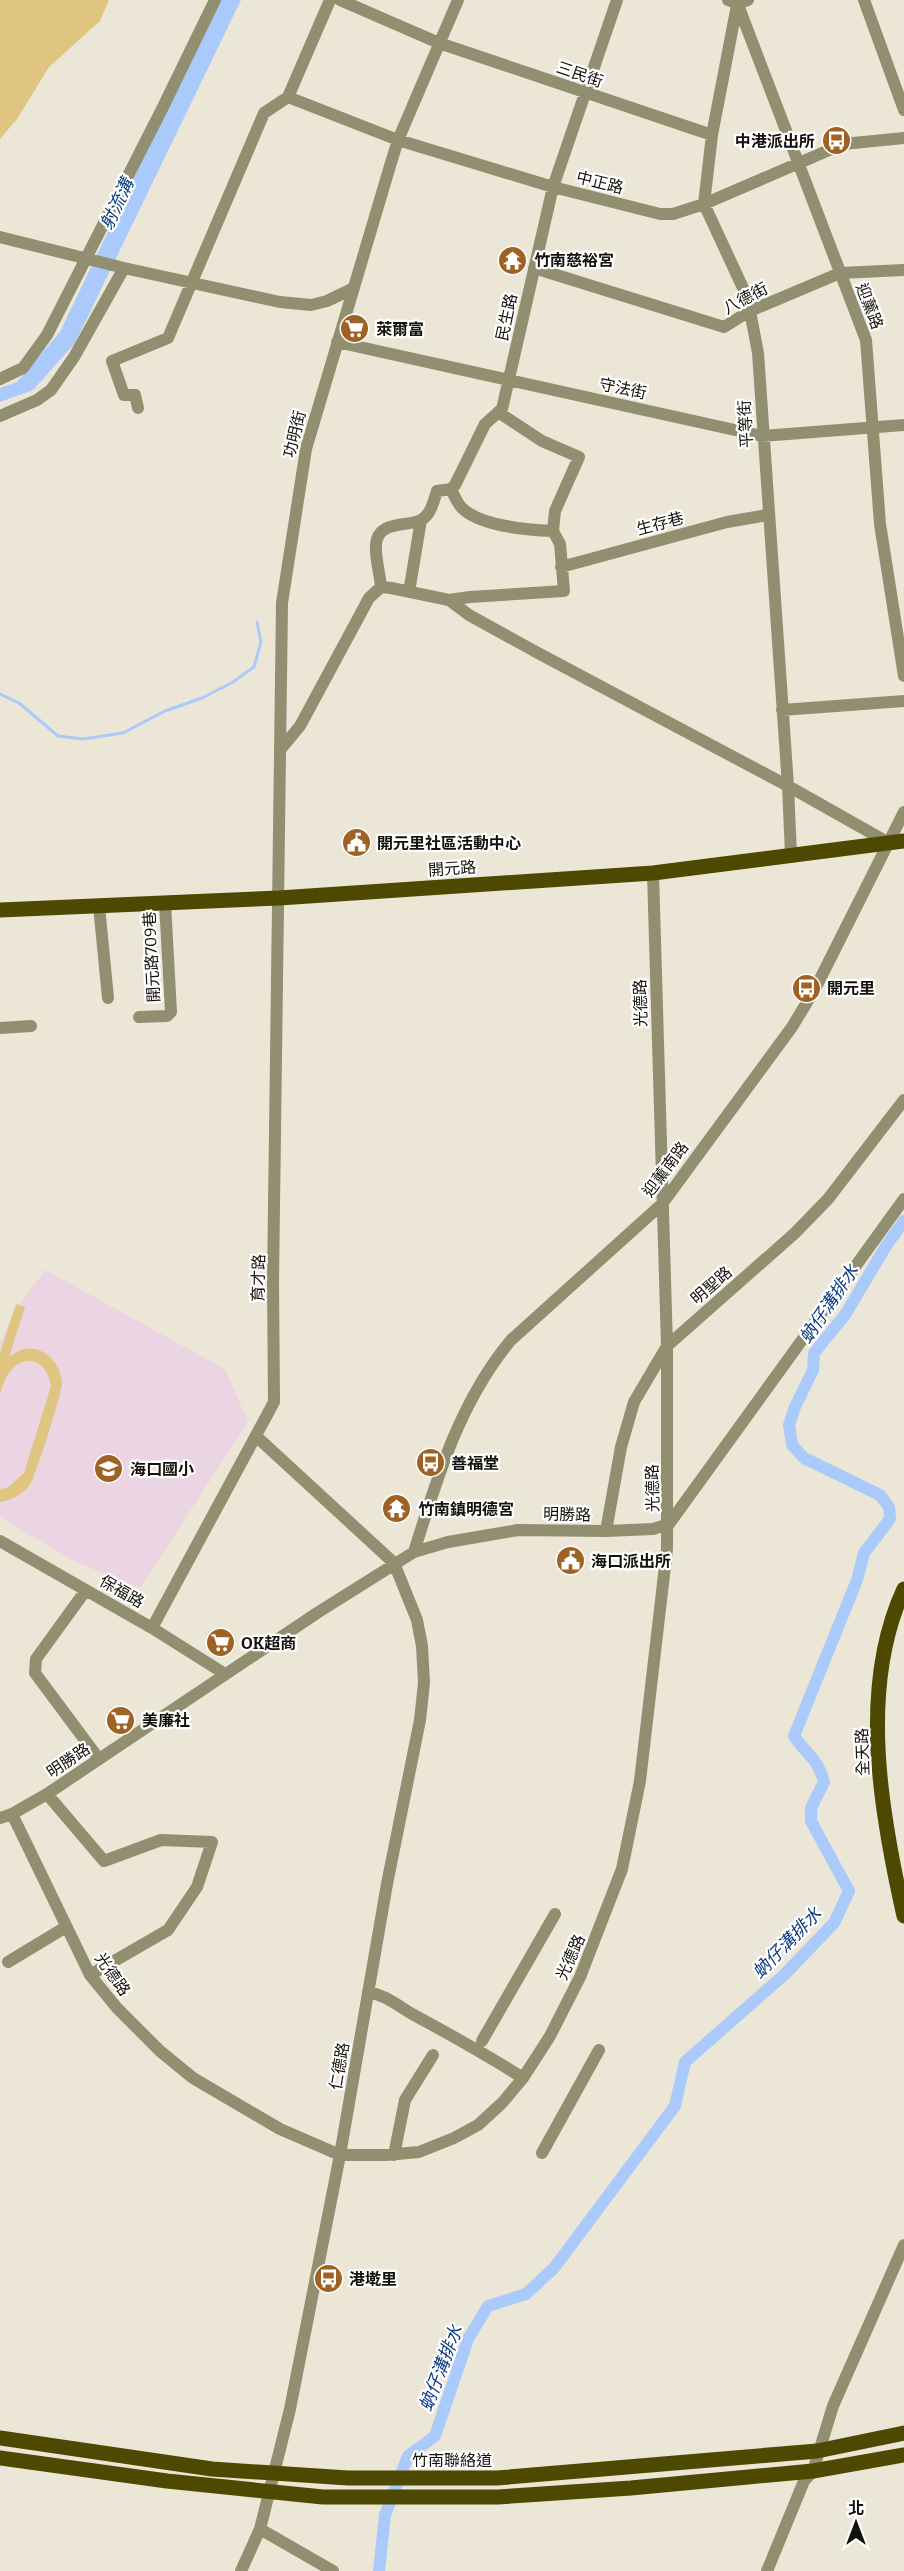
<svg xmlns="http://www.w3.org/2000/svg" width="904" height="2571" font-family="Bitter,'Noto Sans TC',serif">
	<rect width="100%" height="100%" fill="#ece6d6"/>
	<!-- education -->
	<path fill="#ebd5e2" d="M45,1270L225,1369L248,1422L140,1588L74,1561L0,1517V1343L16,1309Z"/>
	<!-- green -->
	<path fill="#dfc57f" d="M0,0H109L100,21L49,67L17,119L0,139Z
		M16,1304L25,1307L9,1357C13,1354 19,1350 25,1349C44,1345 61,1364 62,1382C63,1391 36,1474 31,1483C24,1494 12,1500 0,1502V1489L7,1488L24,1473L51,1386C47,1361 26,1351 9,1373C4,1379 2,1388 0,1395V1353Z"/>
	<!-- water -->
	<path fill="#aacafc" d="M219,0H241L75,343L33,390L0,402V388L17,382L60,332Z"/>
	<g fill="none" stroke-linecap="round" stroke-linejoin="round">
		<!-- stream -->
		<path stroke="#aacafc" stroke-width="3" d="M0,694L19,703L58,736L83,739L123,733L165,711L202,698L233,682L254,667L261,642L257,622"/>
		<!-- canal -->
		<path stroke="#aacafc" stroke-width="12" d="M379,2571L385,2515L408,2456L435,2436L468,2339L488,2306L526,2294L554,2268L675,2106L685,2062L784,1975L834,1923L849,1891L811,1821V1808L824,1782C818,1759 807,1755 794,1736L857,1580L864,1553L890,1519L889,1507L880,1495L804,1458L792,1445L789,1425L795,1407L813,1370L814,1353L845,1315L886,1246L904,1221"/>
		<!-- minor -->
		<path stroke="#918f70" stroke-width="12" d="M340,0L439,43L712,135
			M728,0L738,4L748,0
			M738,0L712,135L704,204L743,288L750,311L758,353L788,786L791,855
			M864,0L904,110
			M738,5L866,340L880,524L904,676
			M288,97L398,140L553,187L660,214H673L704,204L843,144L904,138
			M0,237L124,268L280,302L311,305L327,301L352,289
			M534,268L724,327L750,311L840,273L904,270
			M337,342L762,436L904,425
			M0,379L23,368L47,335L163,107L215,0
			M138,408L135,395H124L112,361L168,338L264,113L288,97L330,0
			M0,416L37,400L51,390L74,357L124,268
			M451,489C454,495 458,505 463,509C482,526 528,530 553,531
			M561,567L727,522L768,515
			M381,587C380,574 375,558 376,545C377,520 407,527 421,520C431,515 434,500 437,491L451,489L455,485L485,424L502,409L553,187L617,0
			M409,592L421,520
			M449,600L470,597L564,591L560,544L553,531L555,511L579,457L542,441L498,412
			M782,710L904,701
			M280,750L300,726L369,598L381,587L391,588L449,600L469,615L538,653L788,786L889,843
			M99,906L108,998
			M139,1017L167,1016L171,1012L165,903
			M0,1028L31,1026
			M606,1531L621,1447L634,1402L667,1346L795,1233L828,1199L904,1100
			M0,1541L152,1628L225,1674
			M414,1552C437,1478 460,1401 511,1340L662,1204L792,1027L815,989L904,812
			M86,1590L36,1659L35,1673L99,1759
			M152,1628L274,1402L273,1283L282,603L306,449L390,166L398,140L458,0
			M47,1794L104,1861L161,1840L212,1842L197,1887L168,1930L90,1975
			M12,1814L90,1975L117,2008L160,2051L193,2078L280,2129L340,2155H386L419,2152L454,2138L478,2125L502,2103L523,2078L550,2036L580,1977L622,1869L640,1781L667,1549V1346L653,873
			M0,1818L12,1814L47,1794L317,1613L414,1552L448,1542L518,1530L606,1531L653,1529L669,1524L904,1199
			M8,1962L66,1927
			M368,1992C386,1995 398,2006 414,2015C451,2035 487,2055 523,2078
			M482,2041L555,1914
			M542,2153L599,2050
			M394,2155L405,2100L433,2055
			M260,2529L333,2571
			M241,2571L260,2529L290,2409L340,2155L387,1884L420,1720L424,1683L422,1646L417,1620L394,1563L257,1437
			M767,2571L804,2481L813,2471L833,2406L904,2245"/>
		<!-- major -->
		<path stroke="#4d4900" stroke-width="15" d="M0,910L279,898L653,873L904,841
			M904,1589C858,1688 881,1814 904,1916
			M0,2438L212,2469L348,2478H497L817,2451L904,2433
			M0,2458L167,2481L323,2497H498L631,2488L813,2471L904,2455"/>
	</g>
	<!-- icons -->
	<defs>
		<symbol id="bus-disc" viewBox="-11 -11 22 22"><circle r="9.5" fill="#9e6224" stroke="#fff"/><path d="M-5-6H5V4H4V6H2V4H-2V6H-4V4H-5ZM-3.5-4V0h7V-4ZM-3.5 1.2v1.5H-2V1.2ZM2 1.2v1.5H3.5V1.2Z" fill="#fff"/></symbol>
		<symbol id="temple-disc" viewBox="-11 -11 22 22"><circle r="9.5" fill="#9e6224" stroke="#fff"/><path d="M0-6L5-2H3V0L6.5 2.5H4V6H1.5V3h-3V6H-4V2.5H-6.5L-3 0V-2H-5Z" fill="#fff"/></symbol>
		<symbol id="supermarket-disc" viewBox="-11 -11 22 22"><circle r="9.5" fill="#9e6224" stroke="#fff"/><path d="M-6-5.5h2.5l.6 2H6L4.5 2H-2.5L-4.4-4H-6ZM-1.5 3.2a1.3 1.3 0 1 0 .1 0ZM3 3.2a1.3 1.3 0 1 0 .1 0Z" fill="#fff"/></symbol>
		<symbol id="civic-disc" viewBox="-11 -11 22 22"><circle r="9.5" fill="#9e6224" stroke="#fff"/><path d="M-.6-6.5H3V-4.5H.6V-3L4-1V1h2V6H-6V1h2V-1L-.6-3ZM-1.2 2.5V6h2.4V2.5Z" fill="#fff"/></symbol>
		<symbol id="school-disc" viewBox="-11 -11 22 22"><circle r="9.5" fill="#9e6224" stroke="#fff"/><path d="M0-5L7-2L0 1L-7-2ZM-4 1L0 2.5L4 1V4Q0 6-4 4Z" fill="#fff"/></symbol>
	</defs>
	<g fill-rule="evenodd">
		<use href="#bus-disc" x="820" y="124" width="33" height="33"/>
		<use href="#temple-disc" x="496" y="244" width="33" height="33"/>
		<use href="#supermarket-disc" x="338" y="312" width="33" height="33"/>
		<use href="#civic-disc" x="340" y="826" width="33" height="33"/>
		<use href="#bus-disc" x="790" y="972" width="33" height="33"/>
		<use href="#bus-disc" x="414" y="1446" width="33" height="33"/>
		<use href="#school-disc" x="92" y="1452" width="33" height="33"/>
		<use href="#temple-disc" x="380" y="1492" width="33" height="33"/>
		<use href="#civic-disc" x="554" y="1544" width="33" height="33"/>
		<use href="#supermarket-disc" x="204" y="1626" width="33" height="33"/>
		<use href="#supermarket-disc" x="104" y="1704" width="33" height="33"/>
		<use href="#bus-disc" x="312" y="2262" width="33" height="33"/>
	</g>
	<g text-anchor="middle" stroke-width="4.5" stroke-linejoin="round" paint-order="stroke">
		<!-- street labels -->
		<g font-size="16" fill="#13110b" stroke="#fff">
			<text transform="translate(580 74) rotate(19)" y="6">三民街</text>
			<text transform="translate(600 182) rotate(14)" y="6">中正路</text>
			<text transform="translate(745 298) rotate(-28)" y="6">八德街</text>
			<text transform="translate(870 306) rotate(69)" y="6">迎薰路</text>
			<text transform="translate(506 317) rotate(-78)" y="6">民生路</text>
			<text transform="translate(623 388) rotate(12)" y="6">守法街</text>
			<text transform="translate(745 424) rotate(-93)" y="6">平等街</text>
			<text transform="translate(294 434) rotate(-76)" y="6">功明街</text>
			<text transform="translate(660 523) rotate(-15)" y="6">生存巷</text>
			<text transform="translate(452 868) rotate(-4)" y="6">開元路</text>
			<text transform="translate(151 957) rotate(-93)" y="6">開元路709巷</text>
			<text transform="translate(640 1003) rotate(-91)" y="6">光德路</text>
			<text transform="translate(665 1169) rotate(-53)" y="6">迎薰南路</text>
			<text transform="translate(258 1278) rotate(-89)" y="6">育才路</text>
			<text transform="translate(711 1285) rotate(-41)" y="6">明聖路</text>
			<text transform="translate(652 1488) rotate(-91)" y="6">光德路</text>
			<text transform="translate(567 1514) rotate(1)" y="6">明勝路</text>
			<text transform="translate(122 1591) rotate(30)" y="6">保福路</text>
			<text transform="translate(862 1752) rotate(-92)" y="6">全天路</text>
			<text transform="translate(68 1760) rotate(-34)" y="6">明勝路</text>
			<text transform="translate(570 1957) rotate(-66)" y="6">光德路</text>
			<text transform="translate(113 1974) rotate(55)" y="6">光德路</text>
			<text transform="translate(339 2066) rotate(-80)" y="6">仁德路</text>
			<text x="452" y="2466">竹南聯絡道</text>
		</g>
		<!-- poi labels -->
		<g font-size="16" font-weight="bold" fill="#13110b" stroke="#fff" text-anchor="start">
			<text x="815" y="147" text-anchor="end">中港派出所</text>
			<text x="534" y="266">竹南慈裕宮</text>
			<text x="376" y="335">萊爾富</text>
			<text x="377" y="849">開元里社區活動中心</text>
			<text x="827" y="994">開元里</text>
			<text x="451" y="1469">善福堂</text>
			<text x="130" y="1475">海口國小</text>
			<text x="418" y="1515">竹南鎮明德宮</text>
			<text x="591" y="1567">海口派出所</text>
			<text x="241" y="1649">OK超商</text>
			<text x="142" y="1726">美廉社</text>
			<text x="349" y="2285">港墘里</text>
		</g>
		<!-- water labels -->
		<g font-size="18" font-style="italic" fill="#0f3c83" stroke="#fff">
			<text transform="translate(117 204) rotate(-65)" y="6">射流溝</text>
			<text transform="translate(829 1304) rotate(-56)" y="6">蚋仔溝排水</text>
			<text transform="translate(787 1943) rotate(-46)" y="6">蚋仔溝排水</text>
			<text transform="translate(441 2368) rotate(-69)" y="6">蚋仔溝排水</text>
		</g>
	</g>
	<!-- north arrow -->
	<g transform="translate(856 2523)" stroke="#ffffff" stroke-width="4.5" paint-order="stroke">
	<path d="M0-4.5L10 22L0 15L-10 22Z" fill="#13110b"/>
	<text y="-9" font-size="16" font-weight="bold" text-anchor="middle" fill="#13110b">北</text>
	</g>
</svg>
